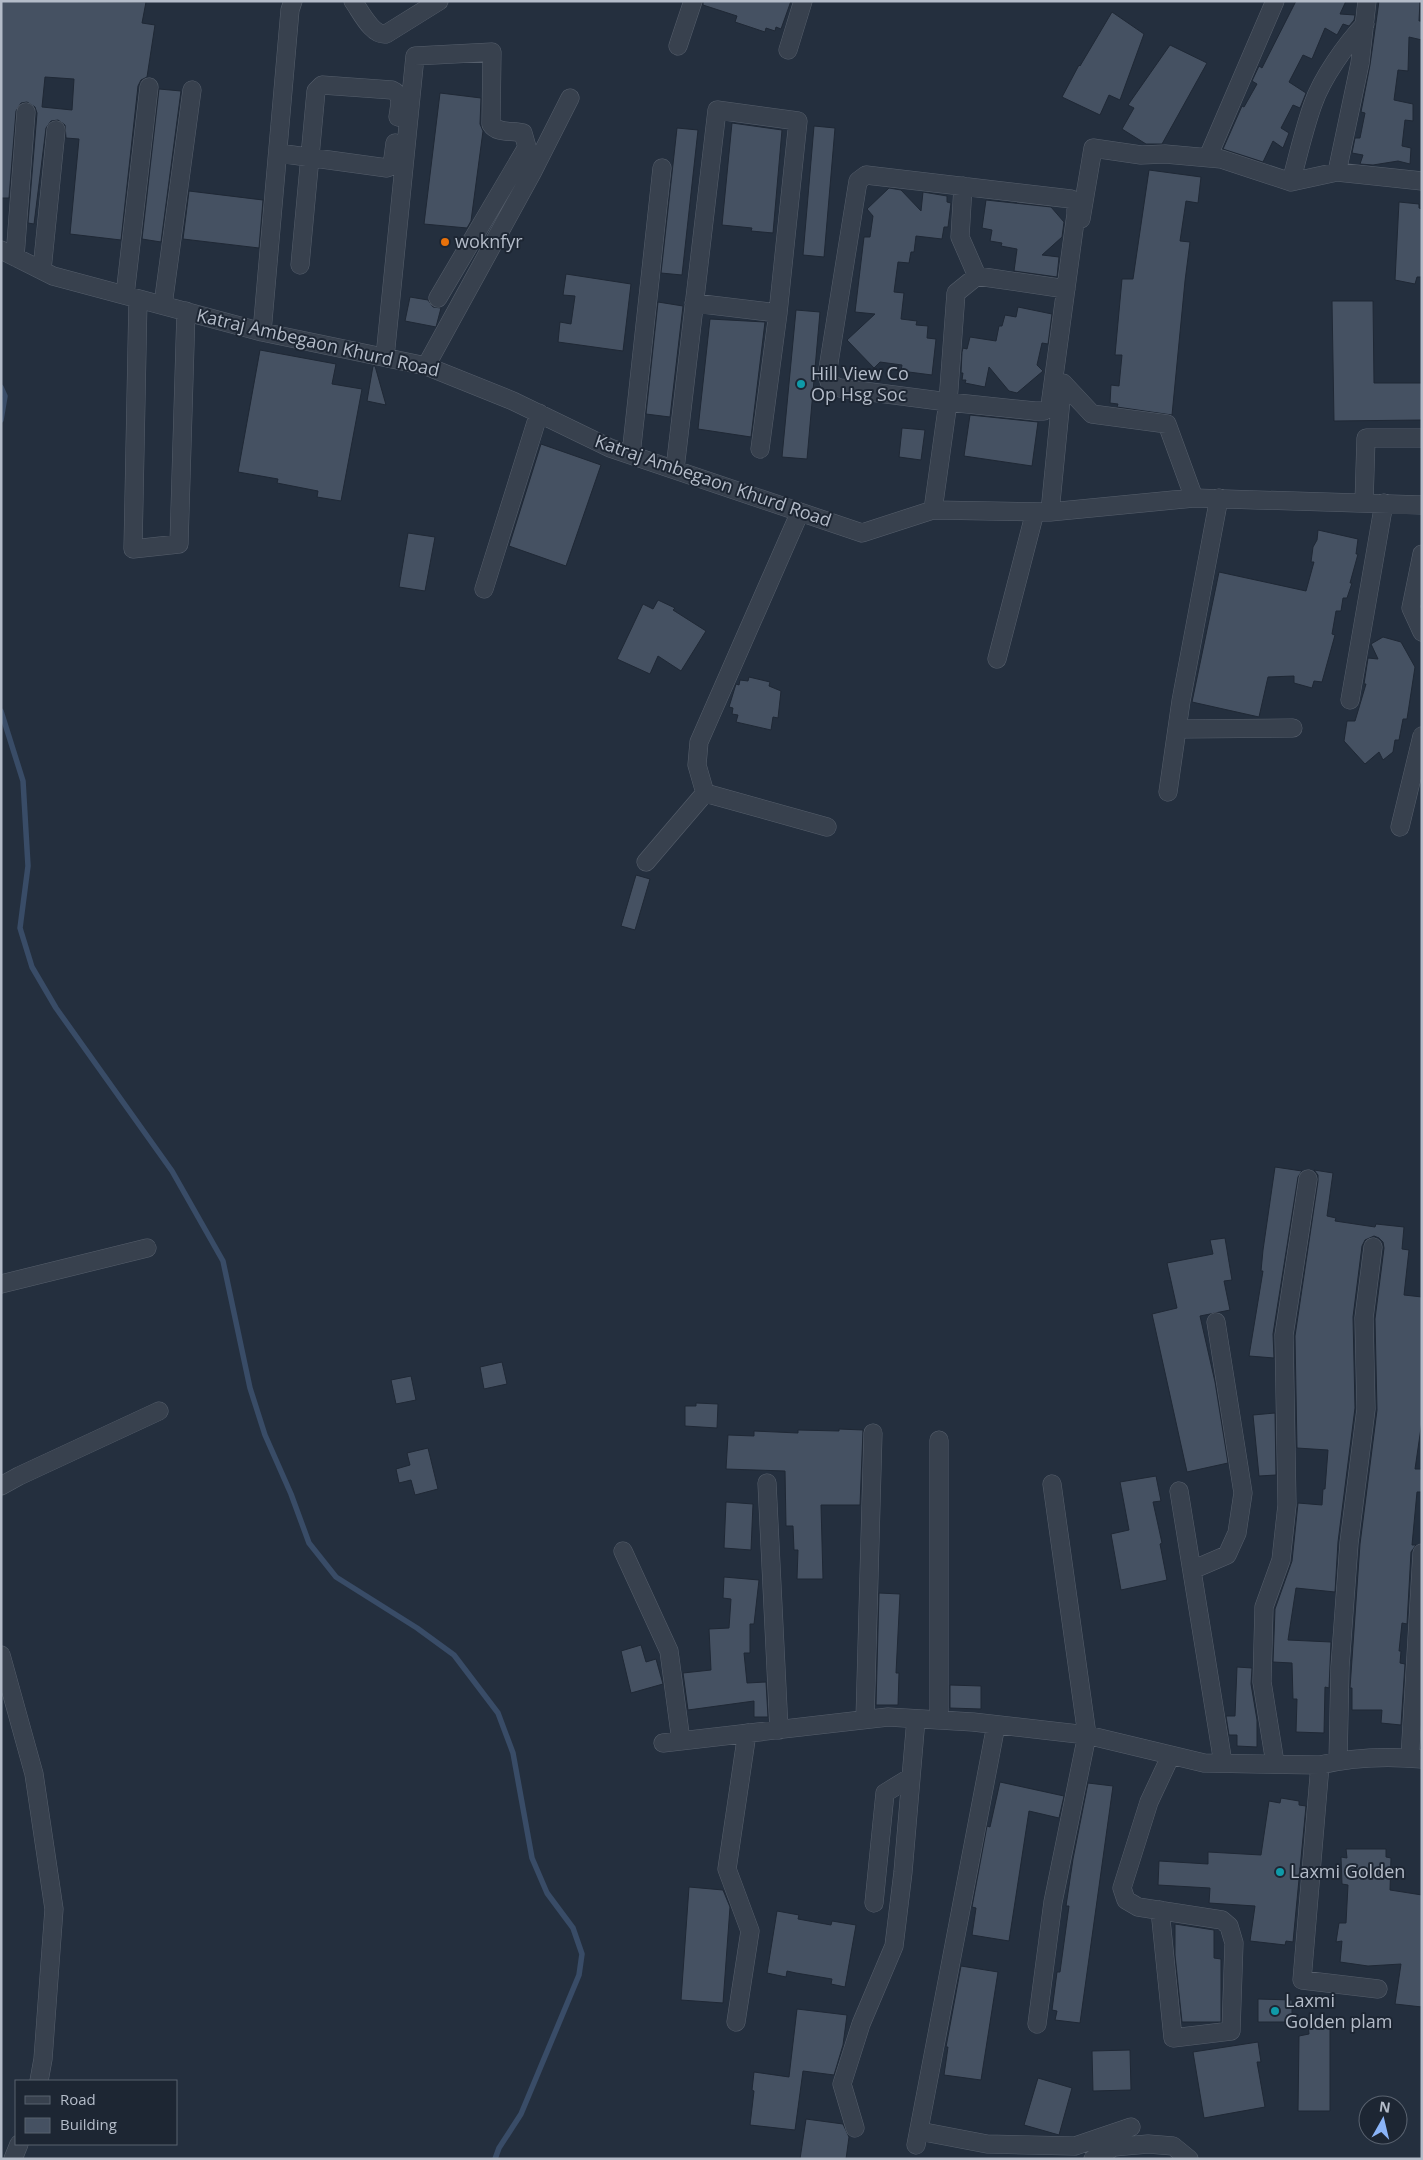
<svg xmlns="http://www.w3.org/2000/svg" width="1423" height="2160" font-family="'Open Sans',sans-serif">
	<rect width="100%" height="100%" fill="#242f3e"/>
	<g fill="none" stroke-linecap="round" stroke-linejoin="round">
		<!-- stream -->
		<path stroke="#394c67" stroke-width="5.5" d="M1,387L5,396L1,420
			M1,711L23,781L28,866L20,928L32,967L56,1008L172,1171L223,1261L250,1388L265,1435L291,1494L309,1543L336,1577L417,1628L454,1655L498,1713L513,1753L532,1858L547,1893L573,1928L582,1954L579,1975L521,2114L499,2148L495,2159"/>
	</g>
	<!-- building -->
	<path fill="#455162" stroke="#1f2835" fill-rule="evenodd" d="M1,1L146,2L142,23L155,25L147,77L141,80L138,86L121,240L70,234L79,139L66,138L65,125L58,120L51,121L46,128L34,224L28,223L37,113L35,107L27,102L21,103L16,111L9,198H1ZM45,77L74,79L72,110L42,107Z
		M703,1H791L781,29L776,27L775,31L766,28L765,32L735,22L737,16L703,5Z
		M1296,1H1346L1340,14L1355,15L1354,20L1349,26L1343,24L1337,35L1325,28L1312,59L1303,55L1289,82L1306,93L1300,108L1293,105L1281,128L1289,133L1283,148L1273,141L1263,162L1223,149L1242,106L1244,107L1257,84L1252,81L1259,66L1262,68Z
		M1379,1H1420L1419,21H1422V40L1409,37L1408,71L1398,70L1394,100L1413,104V121L1405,120L1402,146L1411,148L1410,164L1398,161L1373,165L1360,164L1363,155L1352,153L1355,138H1360L1365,113L1361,112L1370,65Z
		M1112,12L1144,34L1120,100L1109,95L1100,115L1062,97L1079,65L1080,66Z
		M1170,45L1207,63L1162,144H1146L1122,129L1134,108L1128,105Z
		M159,89L181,91L161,242L142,239Z
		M440,93L481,98L480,124L483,131L471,221L467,228L424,224Z
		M732,123L782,130L773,233L751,231L752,228L722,225Z
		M814,126L835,128L824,257L803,255Z
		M677,128L698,130L682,275L661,273Z
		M1149,170L1201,177L1198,203L1186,201L1180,241L1190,242L1185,281L1172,415L1117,407L1118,404L1110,403L1111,385L1119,386L1122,355H1115L1122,279H1133Z
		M889,188L901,190L921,211L923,192L947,196V202L951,203L948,227H944L942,239L916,236L914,252H911L909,263L898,262L894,292L904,293L901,319L917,321L916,325L928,326L927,338L936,339L932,375L901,371L902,365L880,362L874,368L847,340L875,314L855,312L864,237H870L873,216L867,209Z
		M189,191L263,200L259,248L183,239Z
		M986,200L1051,207L1064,222L1062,237L1042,255L1059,257L1057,277L1014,271L1017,249L1001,246L1002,243L990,241L992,230L982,228Z
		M1399,202L1419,204V208L1422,209V277H1417L1415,284L1395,280Z
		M566,274L631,284L623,351L558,342L560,322L571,324L575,296L563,295Z
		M410,297L428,300L433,307L441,308L436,327L405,321Z
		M1332,301H1373L1374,383H1422V420L1334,421Z
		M658,302L683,306L670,417L646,414Z
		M1018,307L1052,314L1048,344L1042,343L1037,365L1043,371L1017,393L1009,391L989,367L985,387L965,383L966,380H962L963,373H961L962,352L963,348L967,349L970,337L996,341L999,326H1002L1005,315L1016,317Z
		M796,310L820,312L807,459L782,457Z
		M710,319L765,322L751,437L698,429Z
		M260,350L336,364L332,384L362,389L341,501L317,497L318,491L277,483L278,479L238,472Z
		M373,366H375L386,405L367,401Z
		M970,415L1038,422L1032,466L964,456Z
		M902,428L925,430L921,460L899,457Z
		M541,444L601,465L566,566L509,546Z
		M1318,530L1358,539L1356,554H1358L1350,583H1352L1347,598H1343L1341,611H1336L1332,634L1335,635L1322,682L1314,681L1312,688L1294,683V676L1268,677L1259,717L1192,702L1219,572L1306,591L1314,562H1311L1313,547L1317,540Z
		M408,533L435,537L425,591L399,587Z
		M658,600L675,608L673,610L706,631L681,671L658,656L650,674L617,659L643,604L653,609Z
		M1383,637L1401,642L1415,667L1407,719H1403L1399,740H1395L1393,752L1383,760L1379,752L1365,764L1344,741L1347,721H1355L1366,684H1364L1368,658L1378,659L1371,644Z
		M749,677L770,682L769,686L781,691L778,718L773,717L771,730L736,722L738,715L732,714L733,708L729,707L736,684L739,685L740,680L748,681Z
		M636,875L650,879L635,930L621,926Z
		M1275,1167L1302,1171L1298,1177L1273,1334L1274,1358L1249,1356L1263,1271H1261L1263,1250Z
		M1314,1170L1333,1173L1327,1216L1336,1218L1335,1221L1375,1227L1376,1224L1404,1227L1402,1249L1409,1250L1404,1295L1422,1297V1421L1415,1469H1422V1492H1417L1412,1545H1416L1411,1552L1407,1624L1402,1623L1399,1651H1401L1400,1663L1405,1664L1401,1725L1381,1723L1382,1710H1352V1688H1350L1360,1544L1377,1410L1375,1319L1384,1248L1383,1242L1379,1238L1374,1236L1365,1240L1362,1246L1353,1317L1355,1408L1338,1542L1335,1592L1296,1588L1288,1640L1331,1642L1329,1688L1325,1687L1324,1733L1296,1732L1297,1699H1293L1292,1663L1273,1662L1275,1609L1292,1561L1298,1503L1322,1505L1323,1489H1325L1328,1450L1297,1448L1295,1336L1318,1181V1175Z
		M1225,1238L1232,1280L1224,1281L1230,1310L1200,1316L1215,1382L1228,1463L1187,1472L1152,1314L1177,1308L1167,1263L1213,1254L1210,1240Z
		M502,1362L507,1384L484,1389L480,1367Z
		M411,1376L416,1400L396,1404L391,1380Z
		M696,1403L718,1404L717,1428L685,1426V1406H696Z
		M1275,1413L1276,1475L1259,1476L1253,1415Z
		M839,1429L863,1430L860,1505H821L823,1579H797L798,1550H794L793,1526H786L785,1471L726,1469L728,1435L754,1436V1431L798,1433V1430L839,1431Z
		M428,1448L438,1489L415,1495L411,1480L399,1483L396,1469L410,1465L407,1453Z
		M1156,1476L1161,1501L1153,1502L1162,1543L1160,1544L1167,1580L1121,1590L1111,1534L1129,1530L1120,1482Z
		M726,1502L753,1504L751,1550L724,1548Z
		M724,1577L759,1580L754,1624H750V1653H744L747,1683L766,1682L768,1717H754V1701L688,1710L683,1673L711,1670L709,1629L729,1628L731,1599L723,1598Z
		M879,1593L900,1594L896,1673H899L898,1705H876Z
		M641,1645L646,1662L656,1659L663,1684L631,1693L621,1651Z
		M1237,1667L1252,1668L1251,1684L1257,1720V1747L1237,1746V1735H1229L1226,1716H1235Z
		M950,1685L981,1686V1709L950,1708Z
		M1000,1782L1064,1796L1059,1818L1029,1811L1009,1941L972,1935L976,1908L972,1907L987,1826L990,1827Z
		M1088,1783L1113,1786L1080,2023L1055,2020L1057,2011L1052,2010L1057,1972H1060L1069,1906H1066L1073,1859Z
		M1281,1798L1299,1801V1805L1306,1806L1293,1942L1286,1941L1285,1945L1250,1941L1255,1906L1209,1903L1210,1888L1158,1885L1159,1861L1208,1864V1852L1261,1855L1269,1801L1280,1803Z
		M1346,1849H1386V1857L1391,1858L1390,1890L1422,1895V2007L1395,2004L1401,1964L1368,1966L1340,1962L1342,1941L1336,1942L1339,1923H1346L1348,1885L1342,1884L1341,1857L1347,1858Z
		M689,1887L723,1890L730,1907L723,2003L681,2000Z
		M777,1911L799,1915L798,1919L831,1925L832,1921L856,1925L845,1987L831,1984L832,1979L796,1973L787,1971L786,1977L767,1973Z
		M1175,1924L1214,1930V1958L1221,1959V2022H1182L1175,1955Z
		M961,1966L998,1972L981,2080L944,2075L948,2047H946Z
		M1258,1999L1292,2000V2022H1258Z
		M797,2009L847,2015L843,2045L834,2075L803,2071L795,2130L750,2125L754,2091L752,2090L754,2072L789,2077Z
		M1308,2024H1330V2111H1298L1299,2036L1309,2034Z
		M1258,2042L1261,2062H1257L1265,2107L1204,2118L1193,2052Z
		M1130,2050L1131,2090L1093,2091L1092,2051Z
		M1038,2078L1072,2088L1059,2135L1024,2125Z
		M806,2119L843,2124L849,2137L846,2159H800Z"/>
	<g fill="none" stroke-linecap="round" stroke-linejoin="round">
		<defs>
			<path id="minor" d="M353,1C361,12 372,36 386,34L439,1
				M678,46L693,1
				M788,50L803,1
				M278,153L387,168L392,166L395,143
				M1208,157L1275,1
				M1337,172L1360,63L1367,1
				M1291,182C1298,156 1304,129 1313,104C1322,78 1346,44 1365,24
				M963,186L960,237L977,276
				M1081,219L1093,148L1141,155L1165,154L1221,159L1291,182L1337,172L1422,181
				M1,250L53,276L262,332L426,366L513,401L610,448L862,533L933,510L1050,512L1194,498L1422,505
				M15,257L26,112
				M300,265L316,91L322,85L392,90C404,95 399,107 398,117
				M42,270L56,130
				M125,295L149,87
				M138,299L133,549L179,544L186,311
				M694,303L778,313
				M163,305L192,90
				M262,332L290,10L293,1
				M385,357L415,56L492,52L491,124C497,134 512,130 523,133L527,147L438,298
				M426,366L532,173L570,98
				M1063,383L1092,414L1167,424L1194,498
				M631,455L662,168
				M675,469L717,110L798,121L778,313L760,449
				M1364,503L1366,438H1422
				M933,510L948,402L1035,411H1044L1050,406L1076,214V205L1071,199L866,175L858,181L827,375L830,384L840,388L948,402L956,293L977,276L1066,289
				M1050,512L1062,389
				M1422,554L1411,608L1422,632
				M484,589L539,413
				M997,659L1035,512
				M1350,700L1384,503
				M1177,729L1293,728
				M1168,792L1181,701L1219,498
				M705,793L697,765L699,742L800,512
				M705,793L827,827
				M1400,827L1422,736
				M646,862L705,793
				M1,1284L147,1248
				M767,1483L779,1730
				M1,1486L19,1476L159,1411
				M1179,1491L1223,1763
				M623,1551L669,1651L681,1741
				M1192,1570L1227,1555L1237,1533L1243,1493L1216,1322
				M1,1655L34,1774L54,1909L43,2059L39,2081
				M865,1719L873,1433
				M939,1720V1440
				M663,1743L888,1717L973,1722L1087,1735L1204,1763L1320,1765C1353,1757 1388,1756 1422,1759
				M1410,1758L1422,1553
				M1338,1761L1340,1667L1349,1543L1366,1409L1364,1318L1373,1247
				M1275,1763L1262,1682L1264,1607L1281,1560L1287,1505L1284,1335L1308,1179
				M1320,1765L1302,1980L1378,1989
				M874,1903L885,1793L911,1777
				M1160,1910L1173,2038L1231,2031L1234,1943L1229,1926L1222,1920L1138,1907L1126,1900L1122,1888L1149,1802L1171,1755
				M736,2022L750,1931L727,1869L747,1733
				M1037,2024L1053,1902L1087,1735L1052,1484
				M855,2128L842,2084L861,2024L894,1946L903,1872L916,1719
				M919,2131L987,2144L1075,2146L1131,2127
				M916,2145L996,1725
				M13,2159L19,2144
				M1093,2159L1114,2147L1148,2144L1173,2146L1189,2159"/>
		</defs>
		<!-- minor casing -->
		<use href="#minor" stroke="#565f6c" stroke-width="19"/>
		<!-- minor -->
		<use href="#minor" stroke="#38414e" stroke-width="18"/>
	</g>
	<!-- markers -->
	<circle fill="#e8710a" stroke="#1d2633" stroke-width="2" cx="445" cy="242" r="5"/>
	<g fill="#0f9aa8" stroke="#1d2633" stroke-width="2">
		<circle cx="801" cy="384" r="5"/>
		<circle cx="1280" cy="1872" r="5"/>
		<circle cx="1275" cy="2011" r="5"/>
	</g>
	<g text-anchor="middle" stroke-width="4" stroke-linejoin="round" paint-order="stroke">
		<!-- poi labels -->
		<g font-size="18" fill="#b4bcc9" stroke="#1d2633" text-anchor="start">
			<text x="455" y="248">woknfyr</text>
			<text x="811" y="380">Hill View Co<tspan x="811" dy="21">Op Hsg Soc</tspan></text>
			<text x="1290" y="1878">Laxmi Golden</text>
			<text x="1285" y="2007">Laxmi<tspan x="1285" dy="21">Golden plam</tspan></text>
		</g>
		<!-- street labels -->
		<g font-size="18" fill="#b4bcc9" stroke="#1d2633">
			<text transform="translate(318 343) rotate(13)" y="6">Katraj Ambegaon Khurd Road</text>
			<text transform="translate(713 481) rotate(19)" y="6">Katraj Ambegaon Khurd Road</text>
		</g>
	</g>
	<!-- border -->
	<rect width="1423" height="2160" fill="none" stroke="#b4bcc9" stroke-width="5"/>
	<!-- legend -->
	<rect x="15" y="2080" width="162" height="65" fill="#1d2633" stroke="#59626f"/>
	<rect x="25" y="2096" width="25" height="8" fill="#38414e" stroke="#59626f"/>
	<text x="60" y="2105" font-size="15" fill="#b4bcc9">Road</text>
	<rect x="25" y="2118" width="25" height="15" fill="#455162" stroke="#59626f"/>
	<text x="60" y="2130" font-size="15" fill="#b4bcc9">Building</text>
	<!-- north arrow -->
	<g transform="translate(1383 2120) rotate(8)"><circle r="24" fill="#1d2633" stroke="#59626f"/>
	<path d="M0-4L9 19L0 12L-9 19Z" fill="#8ab4f8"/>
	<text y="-8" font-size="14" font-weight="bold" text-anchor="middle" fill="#b4bcc9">N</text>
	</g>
</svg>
